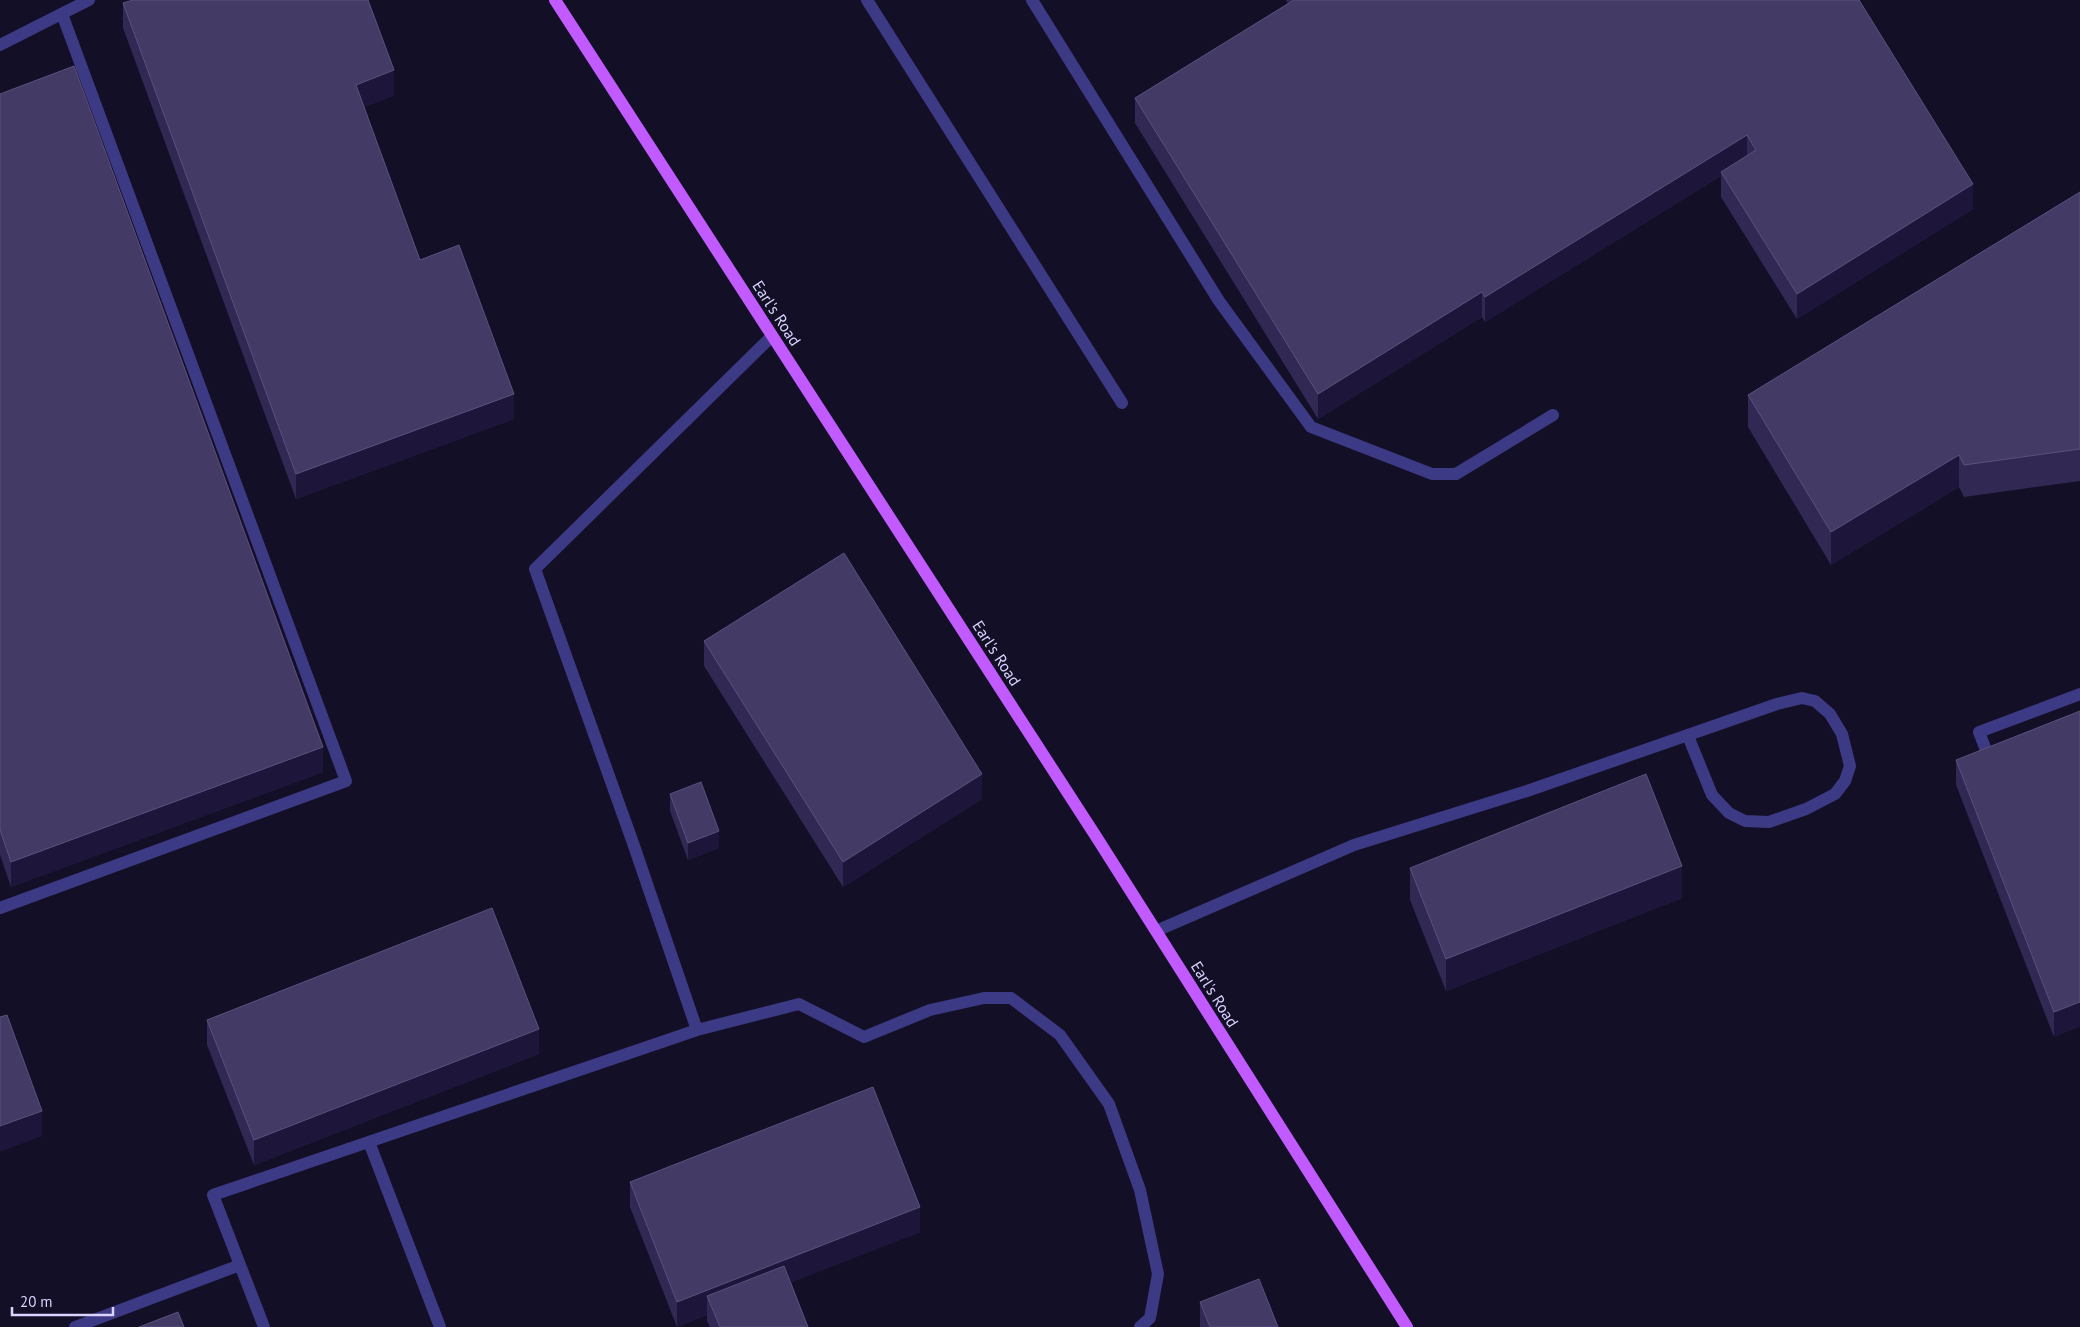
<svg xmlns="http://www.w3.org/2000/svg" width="2080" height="1327" font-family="'PT Sans',sans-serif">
	<rect width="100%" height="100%" fill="#130f26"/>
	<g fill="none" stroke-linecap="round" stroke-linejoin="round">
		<!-- minor -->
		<path stroke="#3d3a85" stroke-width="12" d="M867,0L1122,403
			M1032,0L1219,301L1311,427L1432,474H1456L1553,415
			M0,45L89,0
			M1991,763L1979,732L2080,694
			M0,908L346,781L62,14
			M1156,931L1354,845L1527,791L1777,704L1802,698L1815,701L1830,714L1842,734L1850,766L1845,781L1835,794L1806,809L1769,822L1745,821L1729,813L1712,795L1688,736
			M697,1030L799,1004L864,1037L930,1010L984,998H1011L1060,1035L1109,1104L1140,1190L1158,1274L1150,1318L1140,1327
			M369,1142L440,1327
			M75,1327L240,1265
			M264,1327L213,1195L697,1030L633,843L535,569L772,336"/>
		<!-- major -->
		<path stroke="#c25bff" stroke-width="12" d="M555,0L1097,838L1407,1327"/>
	</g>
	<!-- wall -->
	<path fill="#312854" d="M1286,0H1859L1973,209L1797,319L1721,197V176L1485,322L1482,317L1318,419L1135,123V98L1288,4Z
		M123,3L394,95L364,107L420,260L514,419L296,499L123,28Z
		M0,94L323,772L11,887L0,855Z
		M2080,192V481L1964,497L1959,487L1831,565L1748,427V395Z
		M704,641L982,799L843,887L704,666Z
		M2080,711L2054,1037L1956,785V760Z
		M670,794L719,848L688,860L670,811Z
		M1410,868L1682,898L1446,991L1410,900Z
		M207,1020L539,1054L254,1165L207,1045Z
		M630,1182L920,1232L791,1282L808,1327H710L707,1321V1315L677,1327L630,1207Z
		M1200,1302L1278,1327H1200Z"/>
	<!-- shaded-wall -->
	<path fill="#1d163a" d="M394,70V95L356,110V85Z
		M1747,135V160L1721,172V176L1485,322V297Z
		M1973,184V209L1797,319V294Z
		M1482,292V317L1318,419V394Z
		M514,394V419L296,499V474Z
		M1959,455V487L1831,565V532Z
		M323,747V772L11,887V862Z
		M982,774V799L843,887V862Z
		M719,831V848L688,860V843Z
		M1682,866V898L1446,991V959Z
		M2080,1002V1027L2054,1037V1012Z
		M539,1029V1054L254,1165V1140Z
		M42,1111V1136L0,1152V1126Z
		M920,1207V1232L714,1313L707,1296V1315L677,1327V1302Z"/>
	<!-- building -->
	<path fill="#433a66" stroke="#5a527e" d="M133,0H368L394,70L356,85L420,260L459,245L514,394L296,474L123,3Z
		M1294,0H1859L1973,184L1797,294L1721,172L1756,150L1747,135L1485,297L1482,292L1318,394L1135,98Z
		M74,66L323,747L11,862L0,830V94Z
		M2080,192V449L1964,465L1959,455L1831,532L1748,395Z
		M844,553L982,774L843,862L704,641Z
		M2080,711V1002L2054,1012L1956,760Z
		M1646,774L1682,866L1446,959L1410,868Z
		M701,782L719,831L688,843L670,794Z
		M492,908L539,1029L254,1140L207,1020Z
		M7,1015L42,1111L0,1126V1017Z
		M873,1087L920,1207L677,1302L630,1182Z
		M784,1266L808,1327H720L707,1296Z
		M1259,1279L1278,1327H1210L1200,1302Z
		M178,1312L184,1327H139Z"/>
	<g text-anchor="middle" stroke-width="4.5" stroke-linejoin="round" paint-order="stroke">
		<!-- street labels -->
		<g font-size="16" fill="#d9d4ff" stroke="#130f26">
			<text transform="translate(777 313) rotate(57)" y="6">Earl's Road</text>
			<text transform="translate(997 653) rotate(57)" y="6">Earl's Road</text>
			<text transform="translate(1215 994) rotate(58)" y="6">Earl's Road</text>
		</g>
	</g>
	<!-- scale -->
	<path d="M12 1307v8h101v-8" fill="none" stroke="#d9d4ff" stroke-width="2.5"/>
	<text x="20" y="1307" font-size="15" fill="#d9d4ff" stroke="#130f26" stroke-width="4" paint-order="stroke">20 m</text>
</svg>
